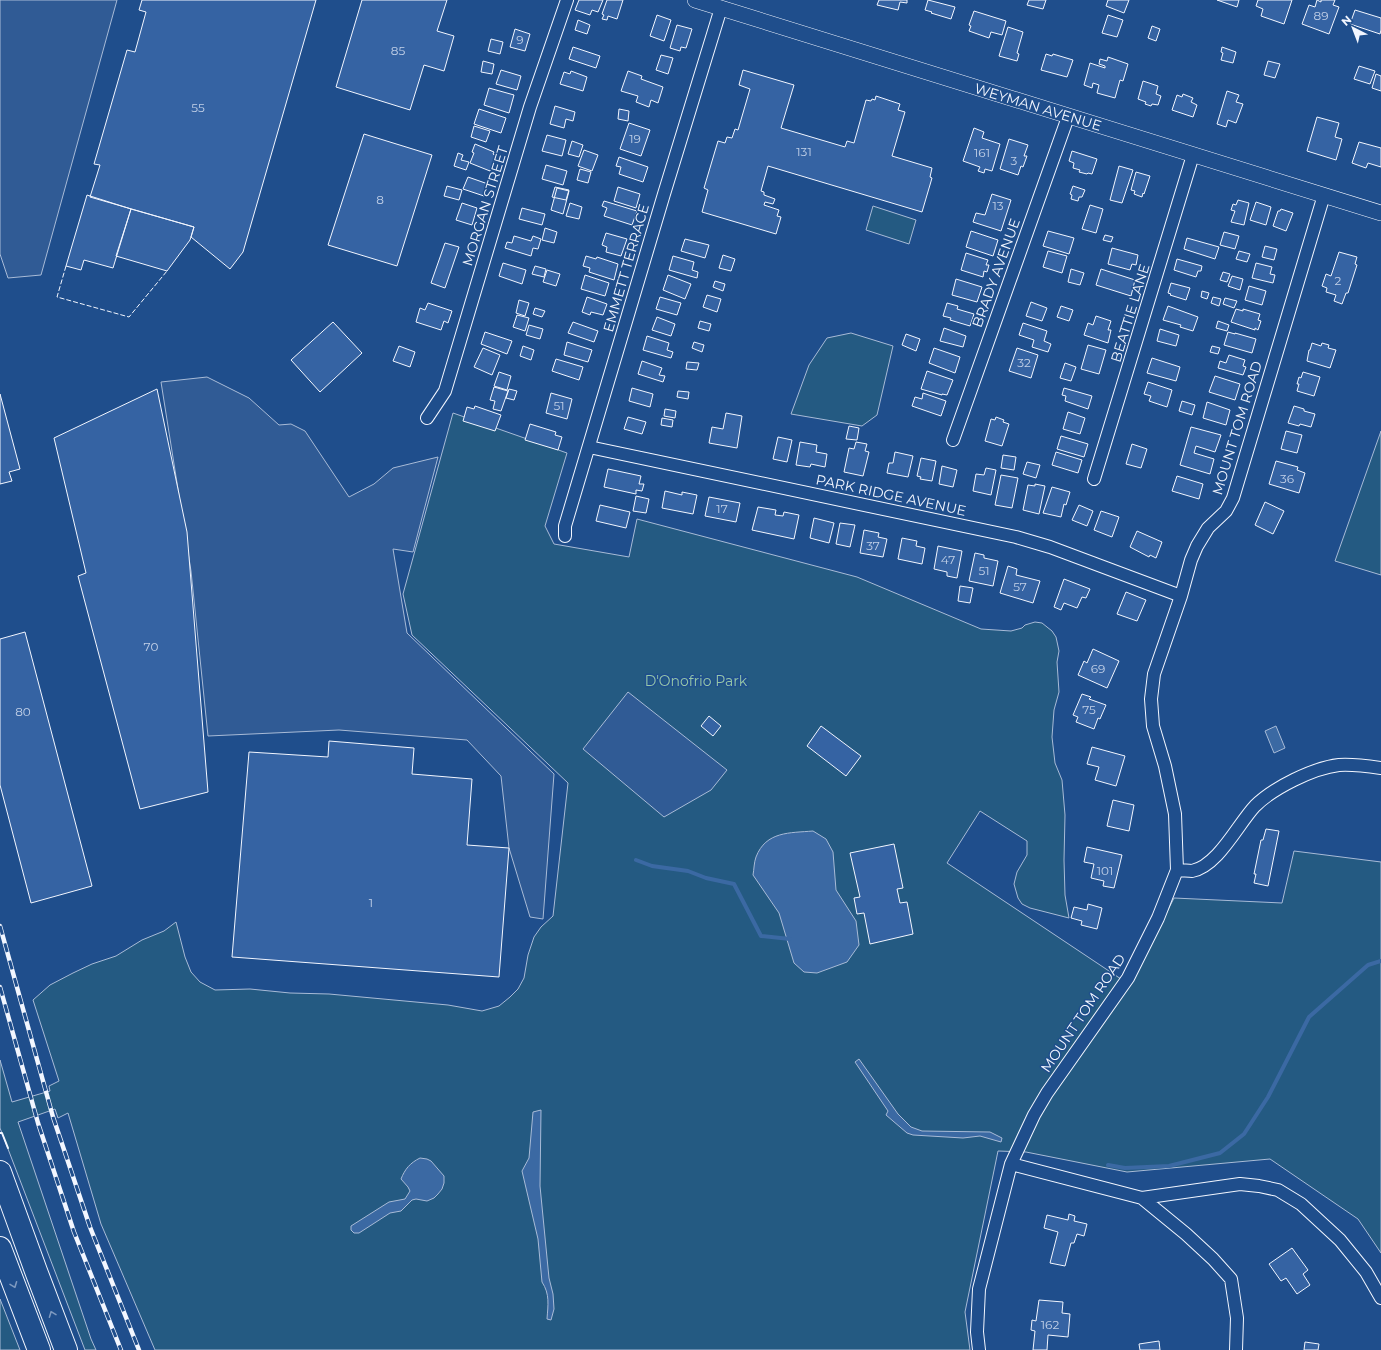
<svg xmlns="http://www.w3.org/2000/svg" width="1381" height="1350" font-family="Montserrat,sans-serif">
	<rect width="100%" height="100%" fill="#1f4e8c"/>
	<!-- green -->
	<path fill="#245a82" stroke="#a8bbd7" d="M873,206L916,220L909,244L866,230Z
		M851,333L893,346L877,415L862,426L791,414L809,365L827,338Z
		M453,413L567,453L545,526L554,544L629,557L637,519L857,577L981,629L1011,631L1022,628L1025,625L1035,622L1042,623L1052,631L1056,637L1059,651L1057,662L1059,692L1054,710L1052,737L1055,763L1062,780L1065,815L1064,860L1065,895L1069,918L1030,908L1022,904L1018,898L1014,884L1017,872L1027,855V841L980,811L947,863L1130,985L1174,898L1282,903L1294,851L1381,862V1253L1358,1219L1270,1159L1127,1172L1026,1152L998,1151L965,1312L970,1350H155L101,1224L68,1113L58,1118L55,1109L18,1122L91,1339L96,1350H85L0,1128V1060L12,1102L50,1091L49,1086L59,1081L33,1000L50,985L73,973L92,964L116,956L142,940L164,931L176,922L185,957L191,972L200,982L215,990L250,989L290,993L329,994L448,1005L482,1011L499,1006L510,997L518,989L524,978L528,955L534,937L541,927L553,916L568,783L412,635L403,594Z
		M1381,431V575L1335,561Z
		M0,1299L20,1350H0Z"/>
	<!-- parking -->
	<path fill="#305b95" stroke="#a8bbd7" d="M0,0H117L41,275L8,278L0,254Z
		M207,377L249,398L279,425L291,424L305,431L349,497L374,484L393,468L438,457L413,552L393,549L407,633L554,774L543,919L530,917L509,848L501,776L467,740L339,730L208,736L191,571L161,382Z
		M628,692L727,770L711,790L664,817L583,749Z"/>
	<!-- water -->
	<path fill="#3b69a3" stroke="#a8bbd7" d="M1276,726L1285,748L1274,753L1265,731Z
		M813,831L826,839L833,852L836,890L856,921L859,945L847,962L817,973L804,972L794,963L779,913L753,875C754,870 754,862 756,857C766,831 790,833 813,831Z
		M859,1059L898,1114L911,1127L922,1131L990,1132L1002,1138L1001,1142L980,1136L963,1138L913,1135L907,1133L886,1115L888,1111L855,1062Z
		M541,1110L540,1186L549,1278L553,1294L554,1309L551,1320L547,1319C548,1305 550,1294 542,1282L538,1239L522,1171L529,1158L533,1112Z
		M420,1158L427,1159L431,1161L444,1176V1183L442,1189L438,1194L434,1198L427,1201L416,1199L412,1200L401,1211L390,1213L359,1233H354L351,1230V1226L389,1202L405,1199L410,1191L408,1187L401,1179C405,1169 410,1163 420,1158Z"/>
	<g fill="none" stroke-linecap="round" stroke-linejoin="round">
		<!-- stream -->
		<path stroke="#3b69a3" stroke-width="4" d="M636,860L652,866L688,871L706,878L734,884L761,936L790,939
			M1108,1165L1125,1168L1169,1166L1220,1153L1244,1134L1268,1097L1309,1017L1368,965L1381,961"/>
	</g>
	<!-- building -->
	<path fill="#3563a3" stroke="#f2f6ff" d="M142,0H316L243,252L230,269L191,237L194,227L90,197L100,165L94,164L127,50L135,52L146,12L139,10Z
		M362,0H447L437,31L454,36L444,71L424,65L410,110L336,87Z
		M579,0H603L598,12L592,10L590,15L575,10Z
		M607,0H623L617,19L608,16L607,20L602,19L604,15L602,14Z
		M879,0H907V3L900,2L898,10L877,5Z
		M928,0L955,7L951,19L931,13L932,12L925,10Z
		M1029,0H1046L1043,9L1027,5Z
		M1108,0H1129L1124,13L1106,6Z
		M1217,0H1239L1237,7Z
		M1258,0H1292L1284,24L1261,16L1263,9L1256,6Z
		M1317,0L1321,2V0H1335L1333,5L1339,7L1329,34L1302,24L1309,5L1315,7Z
		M1355,10L1381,18V30L1380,34L1350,24Z
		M974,11L1006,21L1002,35L991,32L989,38L969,31L971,26L969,25Z
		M657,15L671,20L664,41L650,36Z
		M1108,15L1123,20L1117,37L1102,33Z
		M578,20L590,25L587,34L575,30Z
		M677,25L692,29L686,48L681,47L680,51L670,48Z
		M1152,26L1160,29L1156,41L1148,38Z
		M1008,27L1023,32L1017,53L1019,54L1017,61L999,56Z
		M515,29L530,34L525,51L510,47Z
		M491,39L503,42L500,54L488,51Z
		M573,47L600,56L596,68L569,59Z
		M1222,47L1236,52L1233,63L1221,60L1223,53L1221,52Z
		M1046,54L1052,56L1053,54L1073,60L1067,77L1041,70Z
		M661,55L673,58L668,74L656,70Z
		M1108,57L1128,64L1123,81L1120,80L1115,98L1097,93L1099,85L1093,83L1092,88L1084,85L1090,63L1105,68V66L1099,64L1100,59L1107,61Z
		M483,61L494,64L492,74L481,72Z
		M1268,61L1280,64L1275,78L1264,75Z
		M1359,66L1375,71L1370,84L1354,79Z
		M501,70L521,76L517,90L496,84Z
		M743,70L794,85L781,128L845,147L847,141L854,143L866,100L871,101L872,99L875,100L876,96L900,104L898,110L905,112L892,156L932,168L930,177L932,178L922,212L768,166L761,191L764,192V195L775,199L773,204L765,202L764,205L779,210L777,216L781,217L776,234L702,212L708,190L704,188L718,141L725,143L727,137L732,138L735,129L738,130L750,89L739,85Z
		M571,71L587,77L583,91L560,84L564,72L570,74Z
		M628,71L642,76L641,79L663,87L658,103L651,100L649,107L636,102L638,96L621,91Z
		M1376,74L1381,76V91L1372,88Z
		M1143,81L1158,86L1156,94L1161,96L1158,105L1152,104L1151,106L1145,104L1146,102L1138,99Z
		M489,88L514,95L509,113L484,105Z
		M1227,91L1239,95L1236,102L1243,104L1236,123L1228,120L1226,127L1217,124Z
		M1183,94L1193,98L1191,102L1197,105L1193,117L1172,110L1177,95L1182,97Z
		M555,106L575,112L573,121L566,119L564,128L550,124Z
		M479,109L506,118L501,133L474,124Z
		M619,109L629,111L628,121L618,119Z
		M1317,117L1339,123L1335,137L1342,139L1336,160L1307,151Z
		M629,123L650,130L641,156L620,149Z
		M474,126L490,131L486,142L471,137Z
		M974,128L984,132L982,138L1000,144L992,171L985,169L984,173L978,171L980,167L963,161Z
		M364,134L432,155L397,266L328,245Z
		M547,135L566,140L562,156L542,151Z
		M1009,139L1028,145L1024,156H1027L1023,167L1021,166L1018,175L1000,169Z
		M572,141L583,145L579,157L568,154Z
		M1359,142L1381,148V167L1368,163L1366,168L1352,163Z
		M475,144L494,152L493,154L496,156L490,171L470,163L474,153L472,152Z
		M584,150L598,155L592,171L578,166Z
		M1072,151L1097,159L1092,174L1088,173L1087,174L1079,172L1080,170L1073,168L1074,163L1069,161Z
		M458,153L463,155L461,160L469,162L466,170L454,166Z
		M619,157L648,167L643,182L619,174L621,167L616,166Z
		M546,165L567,171L563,185L542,179Z
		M1119,166L1133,170L1122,203L1110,200Z
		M580,169L591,172L588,183L577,180Z
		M1136,172L1150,176L1144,194L1143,193L1142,197L1134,194L1135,191L1131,190Z
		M468,177L488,184L484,196L463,189Z
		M447,186L462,190L459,200L444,196Z
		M1073,186L1085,190L1082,197H1079L1078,201L1071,199L1072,195L1070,194Z
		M555,187L569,190L566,200L552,197Z
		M618,187L640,194L636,208L614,201Z
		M557,188L569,191L563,214L551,210Z
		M992,194L1011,200L1001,231L973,222L976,213L985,215Z
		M87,195L131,209L113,268L84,260L81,270L66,266Z
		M1238,200L1249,203L1244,225L1231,222L1235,211L1231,210L1233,204L1236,205Z
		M604,201L637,211L632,225L604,216L607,208L602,206Z
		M1256,202L1271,207L1266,225L1250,220Z
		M462,203L477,208L472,225L456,220Z
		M570,203L582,207L579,219L566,216Z
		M1090,205L1103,209L1096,233L1082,229Z
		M522,208L545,214L542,225L519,219Z
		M131,209L194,227L190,240L167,271L116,256Z
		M1281,209L1293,213L1286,231L1273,226L1278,211H1280Z
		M545,228L557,232L554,243L542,240Z
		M971,231L998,240L993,256L966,247Z
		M1048,231L1074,238L1069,254L1043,246Z
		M1224,232L1239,236L1235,249L1220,245Z
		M606,233L627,239L621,256L606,252L607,247L602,245Z
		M1105,235L1113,237L1111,242L1103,240Z
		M514,236L531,241L533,236L541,239L538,249L533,248L531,256L505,248L507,242L512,243Z
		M1187,238L1219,247L1215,259L1184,249Z
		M685,239L709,245L705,258L681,251Z
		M445,243L459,247L445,288L431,283Z
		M1265,246L1277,249L1274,260L1262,257Z
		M1112,248L1138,255L1136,265L1132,264L1130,270L1108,264Z
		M1048,251L1067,256L1062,273L1043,267Z
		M1239,251L1250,254L1247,262L1236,259Z
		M1339,252L1357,257L1355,264L1357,265L1348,293H1346L1342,304L1334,301L1336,295L1326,292L1327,288L1322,286L1326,274L1331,276Z
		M966,253L988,260L986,265H989L987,272L984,271L983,277L961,270Z
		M723,255L735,259L731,271L719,268Z
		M586,256L596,259L597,257L618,264L614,280L589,272L590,268L583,266Z
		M673,256L694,262L692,270L698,272L697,278L669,270Z
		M1177,259L1202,266L1201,271H1198L1196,277L1174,270Z
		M503,263L526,270L522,284L499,276Z
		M1256,263L1272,267L1270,274L1275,275L1273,283L1252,278Z
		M535,266L546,269L544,277L532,274Z
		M1071,269L1084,273L1080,285L1068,282Z
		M1101,269L1135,280L1131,296L1096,285Z
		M547,270L560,274L556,286L543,282Z
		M1223,272L1230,274L1227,282L1220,280Z
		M585,275L609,283L605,296L581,289Z
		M668,275L691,284L685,299L663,290Z
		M1232,276L1243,279L1240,290L1228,286Z
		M956,279L982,287L977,302L952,295Z
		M715,281L725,284L723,291L713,287Z
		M1171,283L1190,288L1186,300L1170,295L1171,294L1168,293Z
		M1249,286L1266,291L1262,305L1245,300Z
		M1202,291L1209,293L1207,299L1201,297Z
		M707,295L721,299L717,312L703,307Z
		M587,297L607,304L603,315L591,312L590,315L582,312Z
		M660,297L681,303L677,315L656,309Z
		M1213,297L1221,299L1219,306L1211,303Z
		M1225,298L1237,301L1234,308L1223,304Z
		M519,300L529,303L525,316L516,313Z
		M1031,302L1047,308L1042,321L1026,316Z
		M428,303L452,311L448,323L444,321L441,330L416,322L420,308L425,310Z
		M947,303L958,306L957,309L974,314L970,326L950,320L951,318L943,316Z
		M1061,306L1073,310L1069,321L1057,317Z
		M1168,306L1198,317L1193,331L1180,327L1181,325L1163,320Z
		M535,308L545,311L542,317L533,314Z
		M1236,309L1243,311V309L1260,314L1258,320L1261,321L1258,330L1255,328V330L1231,322Z
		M517,315L529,318L525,331L513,327Z
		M1096,316L1111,321L1108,330H1111L1108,343L1084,335L1088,323L1093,325Z
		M657,317L675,324L671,336L652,330Z
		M700,321L711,324L709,331L698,328Z
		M1218,321L1229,325L1227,331L1216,328Z
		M333,322L362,353L320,392L291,360Z
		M573,322L598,331L594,342L568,333Z
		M1023,323L1047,331L1044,341L1051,344L1048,352L1032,347L1034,340L1019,335Z
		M529,325L543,329L540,339L526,335Z
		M944,328L966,336L963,347L940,341Z
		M1160,329L1179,335L1176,346L1157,341Z
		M485,332L512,341L507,354L481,344Z
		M1228,332L1235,334V333L1256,339L1252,353L1224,345Z
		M906,334L920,339L916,351L902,345Z
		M647,336L669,343L667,350L673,352L671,358L643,350Z
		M567,342L592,350L588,362L564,355Z
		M694,342L704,345L702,352L692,348Z
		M1312,343L1321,346L1322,343L1329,345L1328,348L1336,350L1330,368L1307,361L1309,350H1310Z
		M1088,345L1106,350L1099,374L1081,369Z
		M399,346L415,352L410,367L393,361Z
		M523,346L534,350L531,360L520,356Z
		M1212,346L1220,348L1218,354L1210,352Z
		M483,348L500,355L492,375L474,367Z
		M934,348L960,357L955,373L929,363Z
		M1017,348L1038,355L1031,378L1009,371Z
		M1229,355L1245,360L1243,366L1246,367L1243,375L1218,368L1220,361L1226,363Z
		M1152,358L1180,367L1176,381L1147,373Z
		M556,359L583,367L579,380L552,371Z
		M642,361L662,368L659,375L665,376L663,382L638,374Z
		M687,362L699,363L697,370L686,369Z
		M1065,363L1076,367L1071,381L1060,378Z
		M927,371L953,380L947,395L942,394V395L921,389Z
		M499,372L511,376L507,390L494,386Z
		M1303,372L1320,377L1314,396L1297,391L1299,384H1297L1299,377L1301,378Z
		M1215,376L1240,384L1235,400L1209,392Z
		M1148,382L1172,390L1167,407L1149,401L1151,396L1144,394Z
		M494,387L508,391L501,411L493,409L495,401L490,400Z
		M632,388L653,394L650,407L629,401Z
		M1064,388L1092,396L1088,409L1065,401L1066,396L1062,395Z
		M157,389L187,532L208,792L140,809L78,576L86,573L54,438Z
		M509,389L517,391L514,400L506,398Z
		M678,391L689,392L688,399L677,397Z
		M551,393L572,399L567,419L546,413Z
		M923,393L946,401L941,416L912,406L915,397L922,399Z
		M0,394L20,469L9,472L12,481L0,484Z
		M1182,401L1195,405L1192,415L1179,411Z
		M1207,402L1230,410L1226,425L1203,418Z
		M475,406L501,415L495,431L463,421L467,407L474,409Z
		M1294,406L1304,409V411L1315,414L1311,427L1300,424L1299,426L1288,423Z
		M665,409L676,411L675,418L664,416Z
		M1068,412L1085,418L1080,434L1063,429Z
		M726,413L742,416L737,448L709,443L712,427L723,429Z
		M628,417L646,422L642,434L624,429Z
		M996,417L1004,420L1003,422L1009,424L1002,446L985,441L991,419L995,420Z
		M662,418L673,420L672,427L661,425Z
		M530,424L556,432L555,435L562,437L558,450L525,440Z
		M849,426L859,428L857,440L846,439Z
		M1191,427L1221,435L1215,452L1196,446L1194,453L1214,459L1210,474L1180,465Z
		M1286,431L1302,435L1297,453L1281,449Z
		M1061,436L1088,444L1084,457L1057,449Z
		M778,437L792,440L787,462L773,459Z
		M800,442L817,445L816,452L827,454L825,467L811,464L810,467L796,465Z
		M856,442L867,444L865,451L869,452L863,476L844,472L849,448L854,449Z
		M1132,444L1147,449L1141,468L1126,464Z
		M895,452L913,456L908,477L887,473L889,463H893Z
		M1056,452L1082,460L1078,473L1052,465Z
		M1003,455L1016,457L1014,470L1001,468Z
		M921,458L936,461L932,481L920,479L921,477L917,476Z
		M1276,461L1298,467L1297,470L1305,473L1299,493L1269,484Z
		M1027,462L1040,465L1036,478L1023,474Z
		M942,466L957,470L953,487L939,484Z
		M986,468L996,470L991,495L973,491L976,474L984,475Z
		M608,469L641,476L639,484H644L642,491L636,490V494L604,487Z
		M1001,475L1018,478L1012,508L995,505Z
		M1177,476L1203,484L1199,499L1172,491Z
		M1035,484L1045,486L1039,514L1023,510L1028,485L1035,486Z
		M1052,487L1070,492L1066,505L1064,504L1061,517L1043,513Z
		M665,491L682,495V492L697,495L693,514L662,508Z
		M636,496L649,499L646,513L633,511Z
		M709,497L740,503L736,522L705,516Z
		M1265,502L1284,511L1273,534L1255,525Z
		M600,505L630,512L626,528L596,521Z
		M1079,505L1093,511L1087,526L1072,520Z
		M758,507L776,510L775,515L783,516L784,512L799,515L794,539L752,530Z
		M1101,511L1119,517L1112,537L1094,530Z
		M814,518L834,523L829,543L810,538Z
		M840,523L855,525L850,547L836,544Z
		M864,530L879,533L878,537L887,539L883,557L860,553Z
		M1137,531L1162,542L1156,558L1150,555L1149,557L1130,547Z
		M902,538L917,541L916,546L925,548L922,564L898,559Z
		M938,546L962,551L957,578L947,576V572L934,569Z
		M975,553L984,555V558L998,561L993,586L969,581Z
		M1008,566L1017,569L1016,575L1040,581L1033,603L1000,593Z
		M1064,579L1090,589L1086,598L1082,597L1077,608L1064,603L1061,610L1054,607Z
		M960,586L973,588L970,603L958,601Z
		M1126,592L1146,600L1137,621L1117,614Z
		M25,632L92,886L31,903L0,785V639Z
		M1093,649L1119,661L1107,688L1078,675L1084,661L1087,663Z
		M1082,694L1091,697L1089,699L1106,705L1100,719L1098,718L1094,729L1076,722L1078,717L1073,715Z
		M709,716L721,726L713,736L701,726Z
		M821,726L861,756L846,776L807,746Z
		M329,741L414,748L412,774L472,779L467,845L509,848L499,977L232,957L249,752L328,757Z
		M1092,747L1125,756L1116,786L1095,780L1099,767L1087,764Z
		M1113,800L1134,805L1129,831L1107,826Z
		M1266,829L1279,831L1268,886L1254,883L1256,874H1254L1261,840H1263Z
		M894,844L903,888L897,889L900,903L907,902L913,934L870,944L864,913L857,914L854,898L860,897L850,853Z
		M1087,847L1122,855L1114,888L1103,886L1104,881L1091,878L1094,864L1084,862Z
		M1088,904L1102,908L1097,929L1081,925L1082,921L1071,918L1074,907L1087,910Z
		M1069,1214L1075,1216L1074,1221L1087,1224L1084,1236L1077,1234L1074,1243H1071L1065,1266L1050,1263L1058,1232L1044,1228L1047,1215L1068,1220Z
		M1292,1248L1308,1270L1303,1274L1310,1285L1297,1294L1286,1278L1281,1281L1269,1264Z
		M1039,1300L1063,1302L1062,1313L1070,1314L1068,1337L1048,1335L1047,1350H1033L1035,1331L1031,1330L1032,1320L1036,1321Z
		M1159,1341L1160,1350H1140L1139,1344Z
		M1305,1342L1319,1344L1318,1350H1304Z"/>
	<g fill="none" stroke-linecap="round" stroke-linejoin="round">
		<defs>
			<path id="minor" d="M427,418L445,391L530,107L567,0
				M953,440L1068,117
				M589,447L1016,537L1050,547L1181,596
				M1094,479L1193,155
				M565,536V526L664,194L721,8
				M1177,870C1182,870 1188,871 1192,871C1218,866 1238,824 1255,806C1273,788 1313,768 1339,765C1353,764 1367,766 1381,768
				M1011,1164L1142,1198L1240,1184L1259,1186L1278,1190L1301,1204L1340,1240L1366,1272L1381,1298
				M1142,1198L1186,1234L1213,1259L1231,1279L1237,1318L1236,1350
				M979,1350L977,1332L979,1289L1011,1164L1034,1115L1047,1093L1128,978L1158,918L1177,870L1175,814L1165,766L1153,726L1151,699L1154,674L1181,596L1191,560L1197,546L1208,528L1226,511L1233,498L1324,195"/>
			<path id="tertiary" d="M695,0L1381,213"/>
			<path id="motorway" d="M0,1172L36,1271L66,1350
				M0,1248L39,1350"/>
		</defs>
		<!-- minor casing -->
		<use href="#minor" stroke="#f2f6ff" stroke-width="14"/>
		<!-- tertiary casing -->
		<use href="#tertiary" stroke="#f2f6ff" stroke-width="16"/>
		<!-- motorway casing -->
		<use href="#motorway" stroke="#f2f6ff" stroke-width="24"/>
		<!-- minor -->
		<use href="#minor" stroke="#1f4e8c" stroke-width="12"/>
		<!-- tertiary -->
		<use href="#tertiary" stroke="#1f4e8c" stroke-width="15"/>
		<!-- motorway -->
		<use href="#motorway" stroke="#1f4e8c" stroke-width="22"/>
		<defs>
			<path id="rail" d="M0,926L53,1117L90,1227L139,1350
				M0,987L38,1123L74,1232L121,1350"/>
		</defs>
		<!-- rail casing -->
		<use href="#rail" stroke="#f2f6ff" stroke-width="4.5"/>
		<!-- rail -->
		<use href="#rail" stroke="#1f4e8c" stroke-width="3" stroke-dasharray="9" stroke-linecap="butt"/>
		<!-- fence -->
		<path stroke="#f2f6ff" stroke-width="1" stroke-dasharray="5 2" stroke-linecap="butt" d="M66,266L57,297L129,317L167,271"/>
		<!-- wall -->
		<path stroke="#f2f6ff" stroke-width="2" d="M0,1133H2L8,1148"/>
	</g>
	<!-- one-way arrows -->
	<defs><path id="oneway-chevron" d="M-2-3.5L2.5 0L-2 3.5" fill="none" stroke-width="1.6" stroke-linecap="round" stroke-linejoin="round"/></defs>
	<g stroke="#7e9ac0">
		<use href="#oneway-chevron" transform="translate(14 1285) rotate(69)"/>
		<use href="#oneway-chevron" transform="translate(52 1314) rotate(-111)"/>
	</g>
	<g text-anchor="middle" stroke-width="3" stroke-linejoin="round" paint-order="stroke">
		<!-- number labels -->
		<g font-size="12" fill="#c3d1e8">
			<text x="1321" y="20">89</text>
			<text x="520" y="44">9</text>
			<text x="398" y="55">85</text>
			<text x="198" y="112">55</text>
			<text x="635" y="143">19</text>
			<text x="804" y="156">131</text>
			<text x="982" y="157">161</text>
			<text x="1014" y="165">3</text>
			<text x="380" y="204">8</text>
			<text x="998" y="210">13</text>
			<text x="1338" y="285">2</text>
			<text x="1024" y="367">32</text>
			<text x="559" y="410">51</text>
			<text x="1287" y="483">36</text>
			<text x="722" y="513">17</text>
			<text x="873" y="550">37</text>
			<text x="948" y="564">47</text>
			<text x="984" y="575">51</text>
			<text x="1020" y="591">57</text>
			<text x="151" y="651">70</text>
			<text x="1098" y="673">69</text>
			<text x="1089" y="714">75</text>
			<text x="23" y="716">80</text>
			<text x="1105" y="875">101</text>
			<text x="371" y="907">1</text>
			<text x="1050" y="1329">162</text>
		</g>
		<!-- street labels -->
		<g font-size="14" fill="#f2f6ff" stroke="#1f4e8c">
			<text transform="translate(1038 107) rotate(17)" y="5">WEYMAN AVENUE</text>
			<text transform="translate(485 206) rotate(-73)" y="5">MORGAN STREET</text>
			<text transform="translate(626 268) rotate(-74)" y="5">EMMETT TERRACE</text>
			<text transform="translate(996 273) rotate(-70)" y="5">BRADY AVENUE</text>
			<text transform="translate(1130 313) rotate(-73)" y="5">BEATTIE LANE</text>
			<text transform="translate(1237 428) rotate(-73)" y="5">MOUNT TOM ROAD</text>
			<text transform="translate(891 495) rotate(12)" y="5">PARK RIDGE AVENUE</text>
			<text transform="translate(1083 1013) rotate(-56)" y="5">MOUNT TOM ROAD</text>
		</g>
		<!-- park labels -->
		<g font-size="14" fill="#97c8a6" stroke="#1f4e8c">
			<text x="696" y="686">D'Onofrio Park</text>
		</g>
	</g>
	<!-- north arrow -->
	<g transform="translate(1353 28) rotate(318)" stroke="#1f4e8c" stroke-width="3" paint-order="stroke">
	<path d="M0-3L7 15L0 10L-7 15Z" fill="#f2f6ff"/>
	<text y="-6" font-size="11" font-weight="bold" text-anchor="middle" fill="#f2f6ff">N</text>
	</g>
</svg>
